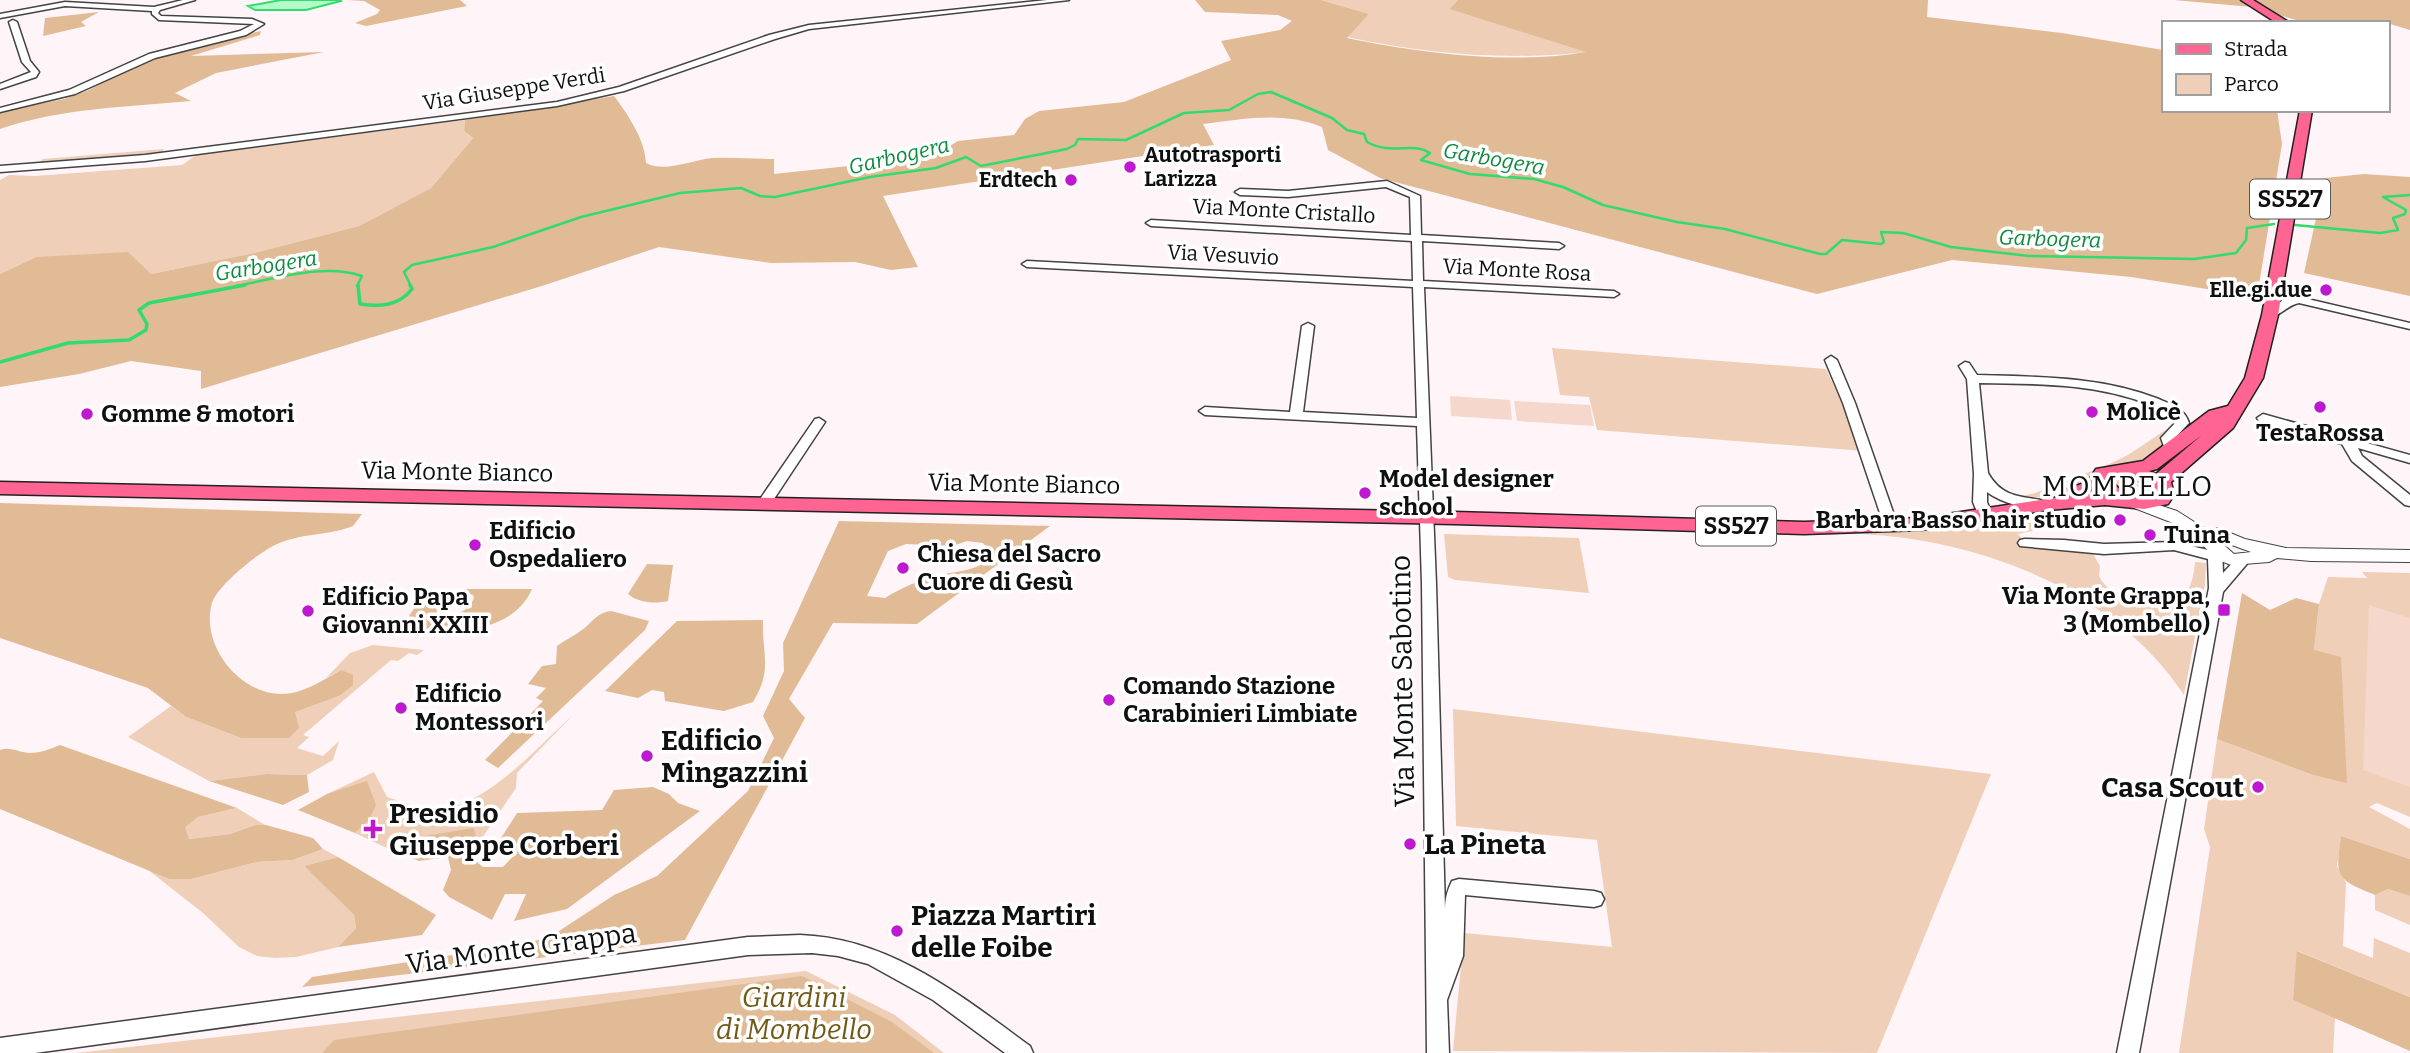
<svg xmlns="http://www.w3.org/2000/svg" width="2410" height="1053" font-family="Bitter,serif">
	<rect width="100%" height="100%" fill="#fff4f7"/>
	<!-- green -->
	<path fill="#efcfb8" d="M1321,0H1458L1449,9L1588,52C1508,61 1426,54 1347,37L1369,14Z
		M465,120L464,131L473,138L431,188L359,226L254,253L151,274L36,257L0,274V180L9,175L35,176L182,165L196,155Z
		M164,149L162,152L154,153L38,163L43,159Z
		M1552,348L1826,369L1864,451L1597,430L1589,397L1560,395Z
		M2176,423L2164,435L2163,445C2136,467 2135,463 2103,467L2128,455Z
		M2092,471L2087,484C2064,493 2038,500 2013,498L2035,493Z
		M2119,477L2141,482L2150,492C2138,500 2122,494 2114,484L2113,480Z
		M2050,515L2061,525L2018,534L2024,541L2092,552L2100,566L2099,576C2105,588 2115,594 2128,600C2167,618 2192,605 2195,562L2206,563L2205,584L2184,695C2116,591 1981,540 1862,534L1948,528Z
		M1444,534L1579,538L1589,593L1455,580L1448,577Z
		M2362,572L2410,573V817L2377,803L2369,807L2410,829V859L2341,836L2337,866L2346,883L2343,946L2373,958L2374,938L2410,953V997L2298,951L2293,1000L2335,1017L2333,1053H2179L2210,847L2204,829L2217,739L2313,775L2347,782L2314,650L2319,604L2328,577L2367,578Z
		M373,645L424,650L417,655L409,653L398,661L391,660L303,735L309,737L297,748L323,756L339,741L333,760L307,775L266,774L209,781L128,737L171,706L186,717L241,738H289L294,712L339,696L341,670L326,678L350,653Z
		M1453,709L1991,774L1877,1053L1453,1051L1464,933L1612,947L1597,840L1456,826Z
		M573,715L517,773L516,788L478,844L474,829L411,838L389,849L355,833L369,820L327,794L374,772L387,797C401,801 419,809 434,809C484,810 538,746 573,715Z
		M237,808L265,825H255L230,834L189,839L184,827L198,817Z
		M323,849L338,857L304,866L354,915L356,928L338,947L296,957L275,958L257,956L239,947L203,913L147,869L169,879H191L257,862L293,860Z
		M2388,889L2410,896V925L2375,910V895Z
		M806,971L895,1015L944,1053H76Z"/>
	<!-- forest -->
	<path fill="#e1bb96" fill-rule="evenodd" d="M347,0H460L467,6L366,26L355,23L377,14L380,10L364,1Z
		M1195,0H1321L1369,14L1347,38C1418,53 1515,65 1586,52L1449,9L1458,0H1928L1927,17L2062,33L2163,50V110H2277L2282,144L2257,297L2131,277L1952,260L1817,294L1380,178L1328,150L1322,127C1282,111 1244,119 1203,124L1214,145L883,196L918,267L891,270L855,262L771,263L659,247L545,285L201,389V371L131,361L79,374L0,387V274L36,257L128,252L151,274L254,253L359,226L431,188L473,138L464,131L465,120L614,96C628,115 645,139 646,163C665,173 692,160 712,158C733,157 754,159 774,159V174L867,164L886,153L943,150L958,141L1014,135L1025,119L1039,111L1124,102L1231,60L1221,41L1280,30L1292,21L1278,15L1205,12Z
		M2174,0H2410V30L2387,23L2358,20H2296L2252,7Z
		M99,12L81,22L86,26L43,36L45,18Z
		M261,31L260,35L191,56L324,52L216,73L175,93L191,101C127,107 61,108 0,129V112L64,99L87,91L128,69L172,51Z
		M2364,174L2410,177V296L2304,273L2325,178Z
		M0,503L362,514L353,526C328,536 299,533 275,545C258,553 217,586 212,603C200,644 239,694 281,694C303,694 323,680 341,670L353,675V685L339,696L295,712L299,728L289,738H241L186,717L148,688L0,638Z
		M839,521L1050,526L917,624L833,623L789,699L805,718L685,940L302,987L312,977L530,943L556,933L614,895L657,876L748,791L774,738L763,716L784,671L783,643ZM967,541L983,543L990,551L986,562C970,572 955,571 937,576C919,580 901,588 885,598L867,596L888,551L906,544L952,546Z
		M647,564L673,565L668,601C656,604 638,603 628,594Z
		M463,589H532C512,635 451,632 408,635L413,622L409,616L421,598ZM462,591L473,595L474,598C468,613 452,618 437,613L436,605L446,596Z
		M2242,593L2270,610L2296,598L2319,604L2314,650L2341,657L2347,783L2313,775L2217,739Z
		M611,611L649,621L645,630L498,768L485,760L543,701L536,698L546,688L528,684L542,666L556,664L557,646C565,640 574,636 582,630C593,622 596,613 611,611Z
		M763,620C762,656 773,669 753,702L724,711L665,701L664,692L652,690L638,698L605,691L677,621Z
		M60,745L237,808L198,817L185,827L189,839L230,834L255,825H266L313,838L323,849L293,860L257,862L191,879H169L0,809V750C10,746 20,753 30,753C41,753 50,749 60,745Z
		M266,774L307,775L309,792L283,805L209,781Z
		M367,781L376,805L369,820L355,833L298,810L327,794Z
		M653,787L669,794L678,803L700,811L567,909L514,921L526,894H505L492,920L449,897L443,890L451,870L448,857L419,861L389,849L411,838L474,828L478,844L472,858L483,867H503L519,850L496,846L517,813L602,810L614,790Z
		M2341,836L2410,859V896L2388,889L2375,895C2336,879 2335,878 2341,836Z
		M338,857L436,915L422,935L338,947L356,928L354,915L304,866Z
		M2297,951L2410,997V1051L2293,1000Z
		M802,976L892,1022L934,1053H322L334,1040Z"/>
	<!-- pitch -->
	<path fill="#f5d7cb" d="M1450,396L1510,400L1512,420L1451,416Z
		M1514,401L1590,405L1594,426L1517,421Z
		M2369,605L2410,618V787L2363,770Z"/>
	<!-- water -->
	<path fill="#b3fcca" stroke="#32db6c" stroke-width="2" d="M281,0H340L341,1L306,10H255L248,6Z"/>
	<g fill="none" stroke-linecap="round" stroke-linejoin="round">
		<!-- stream-far1 -->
		<path stroke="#32db6c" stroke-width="2.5" d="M2295,225L2380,233L2398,230L2393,218L2405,214L2406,210L2383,197L2410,195
			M236,286C275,279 323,263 362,276L357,286
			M411,286L404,272L412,265L493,247L581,217L680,193L741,188L760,196L775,197L870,177L936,168L966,157L981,166L1067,149L1075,145L1078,139L1126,140L1184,113L1229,110L1258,94L1271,92L1332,118L1347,130L1364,134L1367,142C1392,156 1411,141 1430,153L1421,160L1470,174L1534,179L1563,187L1603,205L1677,222L1725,229L1820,254H1826L1842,240L1881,244L1884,242L1881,232L1903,233L1951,247L2029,256L2194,259L2236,253L2246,240L2247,228L2274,224"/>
		<!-- stream -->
		<path stroke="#32db6c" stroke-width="3.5" d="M358,285L360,304C380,307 399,306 412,289L410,285
			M0,362L68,343L129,340L146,330L147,324L139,310L149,303L245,285"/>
		<defs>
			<path id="minor" d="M183,0H195L160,10L158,13L161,16L252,19L264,24L246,35L155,58L75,94L0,112V108L69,90L149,54L240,31L254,24L159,20L152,14V11L65,6L0,18V14L65,2L154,7Z
				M1047,0H1069L809,29L775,39L624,91L557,106L145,161L0,172V166L145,155L557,102L619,87L769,35L809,25Z
				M13,20L17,22L30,61L39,72L36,77L0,89V84L31,72L22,62L9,22Z
				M1387,181L1420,196L1421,235L1559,243L1564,246L1559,249L1422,241L1423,281L1614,291L1619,294L1614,297L1424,287L1436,584L1445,910C1445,899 1447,891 1452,881L1459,879L1594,891L1601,893L1604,899L1601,905L1594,907L1465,895L1463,956L1447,1000L1449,1053H1427L1422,584L1417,426L1205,415L1199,411L1205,407L1290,412L1302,326L1308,323L1314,326L1303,412L1417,418L1413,287L1027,267L1022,264L1027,261L1413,281L1412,241L1151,226L1146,223L1151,220L1411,235L1410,197L1386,187L1288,197L1240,195L1235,192L1240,189L1288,191Z
				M2299,297L2410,323V329L2299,303C2287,305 2278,319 2266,317L2264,315L2283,300Z
				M1831,356L1837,360L1855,403L1893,512L1905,525L1903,528H1893L1880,513L1843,403L1825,360Z
				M1965,362L1969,363L1977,375C2037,377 2098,376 2156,398C2170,404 2184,407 2189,423L2174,439L2177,449L2171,453L2166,452L2161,438L2176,422C2172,411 2161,409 2151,405C2095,383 2038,384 1979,383L1988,473C2002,498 2021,496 2046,501L2048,504C2035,514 2000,502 1987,492V502L1992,516L1990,519H1980L1973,502L1974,474L1967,379L1959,366Z
				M2263,414L2410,455V463L2358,448L2362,456L2410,495V506L2405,505L2352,461L2342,444L2259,421L2257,418Z
				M819,418L825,422L770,505L768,508H758L756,505L815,419Z
				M2025,539L2064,540L2104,544L2174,542L2208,550L2210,545L2215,544L2222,548L2223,573L2239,556L2244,554L2251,559L2223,592L2139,1053H2117L2209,588L2208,559L2174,550L2104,554L2020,546L2018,543L2020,540Z
				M800,935C890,938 960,995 1030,1046L1033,1053H1005L933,1000L868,964L838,956L812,953L748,955L35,1053H0V1038L748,937Z"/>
			<path id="tertiary" d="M2135,497L2177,511L2210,532L2218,528L2245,539L2286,548L2410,550V562L2311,561L2277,558L2269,562L2231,565L2216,559L2197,539L2173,523L2129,506L2126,502L2129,498ZM2218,540L2251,552L2234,554Z"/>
			<path id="primary" d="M2241,0H2253L2290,23H2277Z
				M2300,110H2312L2278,315L2263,378L2233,428L2171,482L2174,495L2168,504L2144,509L2105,505L2048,510L1921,530L1804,534L1454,524L0,494V482L1454,512L1804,522L1921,518L2060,497L2062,491L2087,482L2096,469L2143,461L2209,411L2228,406L2245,378L2262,315ZM2202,435L2156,474L2149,471L2157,469ZM2119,476L2139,481L2154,495C2137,499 2119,494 2110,478Z"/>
		</defs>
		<!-- minor casing -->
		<use href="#minor" stroke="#434343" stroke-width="3"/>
		<!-- tertiary casing -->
		<use href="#tertiary" stroke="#434343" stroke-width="2"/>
		<!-- primary casing -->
		<use href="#primary" stroke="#212121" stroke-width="3"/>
		<!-- minor -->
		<use href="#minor" fill="#fff" fill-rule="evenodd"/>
		<!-- tertiary -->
		<use href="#tertiary" fill="#fff" fill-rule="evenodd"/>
		<!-- primary -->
		<use href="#primary" fill="#ff6492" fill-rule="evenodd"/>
	</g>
	<!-- markers -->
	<g fill="#be18d0" stroke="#fff" stroke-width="2.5">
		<circle cx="1130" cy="167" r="7"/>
		<circle cx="1071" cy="180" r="7"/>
		<circle cx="2326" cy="290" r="7"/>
		<circle cx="2320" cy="407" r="7"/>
		<circle cx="2092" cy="412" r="7"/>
		<circle cx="87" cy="414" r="7"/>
		<circle cx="1365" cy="493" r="7"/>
		<circle cx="2120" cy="520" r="7"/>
		<circle cx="2150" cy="535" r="7"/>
		<circle cx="475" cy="545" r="7"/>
		<circle cx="903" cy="568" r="7"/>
		<rect x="2217" y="603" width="14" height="14" rx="3.5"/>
		<circle cx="308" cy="611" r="7"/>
		<circle cx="1109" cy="700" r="7"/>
		<circle cx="401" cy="708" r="7"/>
		<circle cx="647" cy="756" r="7"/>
		<circle cx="2258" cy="787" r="7"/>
		<path d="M369.5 818.5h7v7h7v7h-7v7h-7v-7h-7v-7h7z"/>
		<circle cx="1410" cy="844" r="7"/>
		<circle cx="897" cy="931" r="7"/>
	</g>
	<g text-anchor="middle" stroke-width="7" stroke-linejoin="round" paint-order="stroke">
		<!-- far-street labels -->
		<g font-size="21" fill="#101010" stroke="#fff">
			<text transform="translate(514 89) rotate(-9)" y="7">Via Giuseppe Verdi</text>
			<text transform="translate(1284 211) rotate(3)" y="7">Via Monte Cristallo</text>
			<text transform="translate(1223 255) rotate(3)" y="7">Via Vesuvio</text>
			<text transform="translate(1517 270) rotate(3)" y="7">Via Monte Rosa</text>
		</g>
		<!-- far-poi labels -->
		<g font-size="21" font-weight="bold" fill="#101010" stroke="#fff" text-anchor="end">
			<text x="1144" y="162" text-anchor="start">Autotrasporti<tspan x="1144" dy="24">Larizza</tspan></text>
			<text x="1057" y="187">Erdtech</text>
			<text x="2312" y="297">Elle.gi.due</text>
		</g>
		<!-- far-water labels -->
		<g font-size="21" font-style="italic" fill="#0c893c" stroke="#fff">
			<text transform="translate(899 156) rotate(-13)" y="7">Garbogera</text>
			<text transform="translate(1494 159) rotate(10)" y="7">Garbogera</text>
			<text transform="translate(2050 239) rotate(2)" y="7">Garbogera</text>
			<text transform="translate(266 266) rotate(-9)" y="7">Garbogera</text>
		</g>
		<!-- shield labels -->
		<g fill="#fff" stroke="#585858" stroke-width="2">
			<rect x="2250" y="179.5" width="80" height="39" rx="5"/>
			<rect x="1696" y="506.5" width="80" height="39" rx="5"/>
		</g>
		<g font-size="23" font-weight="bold" fill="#101010">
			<text x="2290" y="207">SS527</text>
			<text x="1736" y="534">SS527</text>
		</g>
		<!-- poi labels -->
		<g font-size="24" font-weight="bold" fill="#101010" stroke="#fff" text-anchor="start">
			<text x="2106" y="420">Molicè</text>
			<text x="101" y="422">Gomme &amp; motori</text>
			<text x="2320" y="441" text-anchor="middle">TestaRossa</text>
			<text x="1379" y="487">Model designer<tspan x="1379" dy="28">school</tspan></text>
			<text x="2106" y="528" text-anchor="end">Barbara Basso hair studio</text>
			<text x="489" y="539">Edificio<tspan x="489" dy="28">Ospedaliero</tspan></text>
			<text x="2164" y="543">Tuina</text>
			<text x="917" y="562">Chiesa del Sacro<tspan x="917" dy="28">Cuore di Gesù</tspan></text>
			<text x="2210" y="604" text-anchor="end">Via Monte Grappa,<tspan x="2210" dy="28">3 (Mombello)</tspan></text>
			<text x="322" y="605">Edificio Papa<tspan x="322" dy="28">Giovanni XXIII</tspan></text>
			<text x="1123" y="694">Comando Stazione<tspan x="1123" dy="28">Carabinieri Limbiate</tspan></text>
			<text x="415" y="702">Edificio<tspan x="415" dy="28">Montessori</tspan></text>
		</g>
		<!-- street labels -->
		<g font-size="24" fill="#101010" stroke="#fff">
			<text transform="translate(457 472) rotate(1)" y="8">Via Monte Bianco</text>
			<text transform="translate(1024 484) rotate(1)" y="8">Via Monte Bianco</text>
		</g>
		<!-- quarter labels -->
		<g font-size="28" letter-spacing="2" fill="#101010" stroke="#fff">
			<text x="2128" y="496">MOMBELLO</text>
		</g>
		<!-- near-street labels -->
		<g font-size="28" fill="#101010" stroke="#fff">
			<text transform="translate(1402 681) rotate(-91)" y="10">Via Monte Sabotino</text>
			<text transform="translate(521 948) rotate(-8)" y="10">Via Monte Grappa</text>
		</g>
		<!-- near-poi labels -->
		<g font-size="28" font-weight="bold" fill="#101010" stroke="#fff" text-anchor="start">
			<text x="661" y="750">Edificio<tspan x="661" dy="32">Mingazzini</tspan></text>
			<text x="2244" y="797" text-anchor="end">Casa Scout</text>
			<text x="389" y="823">Presidio<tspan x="389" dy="32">Giuseppe Corberi</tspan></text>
			<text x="1424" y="854">La Pineta</text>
			<text x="911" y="925">Piazza Martiri<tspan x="911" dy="32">delle Foibe</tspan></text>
		</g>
		<!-- near-park labels -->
		<g font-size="28" font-style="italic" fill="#715918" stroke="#fff">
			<text x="794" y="1007">Giardini<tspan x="794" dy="32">di Mombello</tspan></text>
		</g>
	</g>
	<!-- legend -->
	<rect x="2162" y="21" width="228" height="91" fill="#ffffff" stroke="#9f9f9f" stroke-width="2"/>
	<rect x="2176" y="44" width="35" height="10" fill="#ff6492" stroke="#9f9f9f" stroke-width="2"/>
	<text x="2224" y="56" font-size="21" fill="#101010">Strada</text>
	<rect x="2176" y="74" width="35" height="21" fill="#efcfb8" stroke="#9f9f9f" stroke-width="2"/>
	<text x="2224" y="91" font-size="21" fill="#101010">Parco</text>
</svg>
